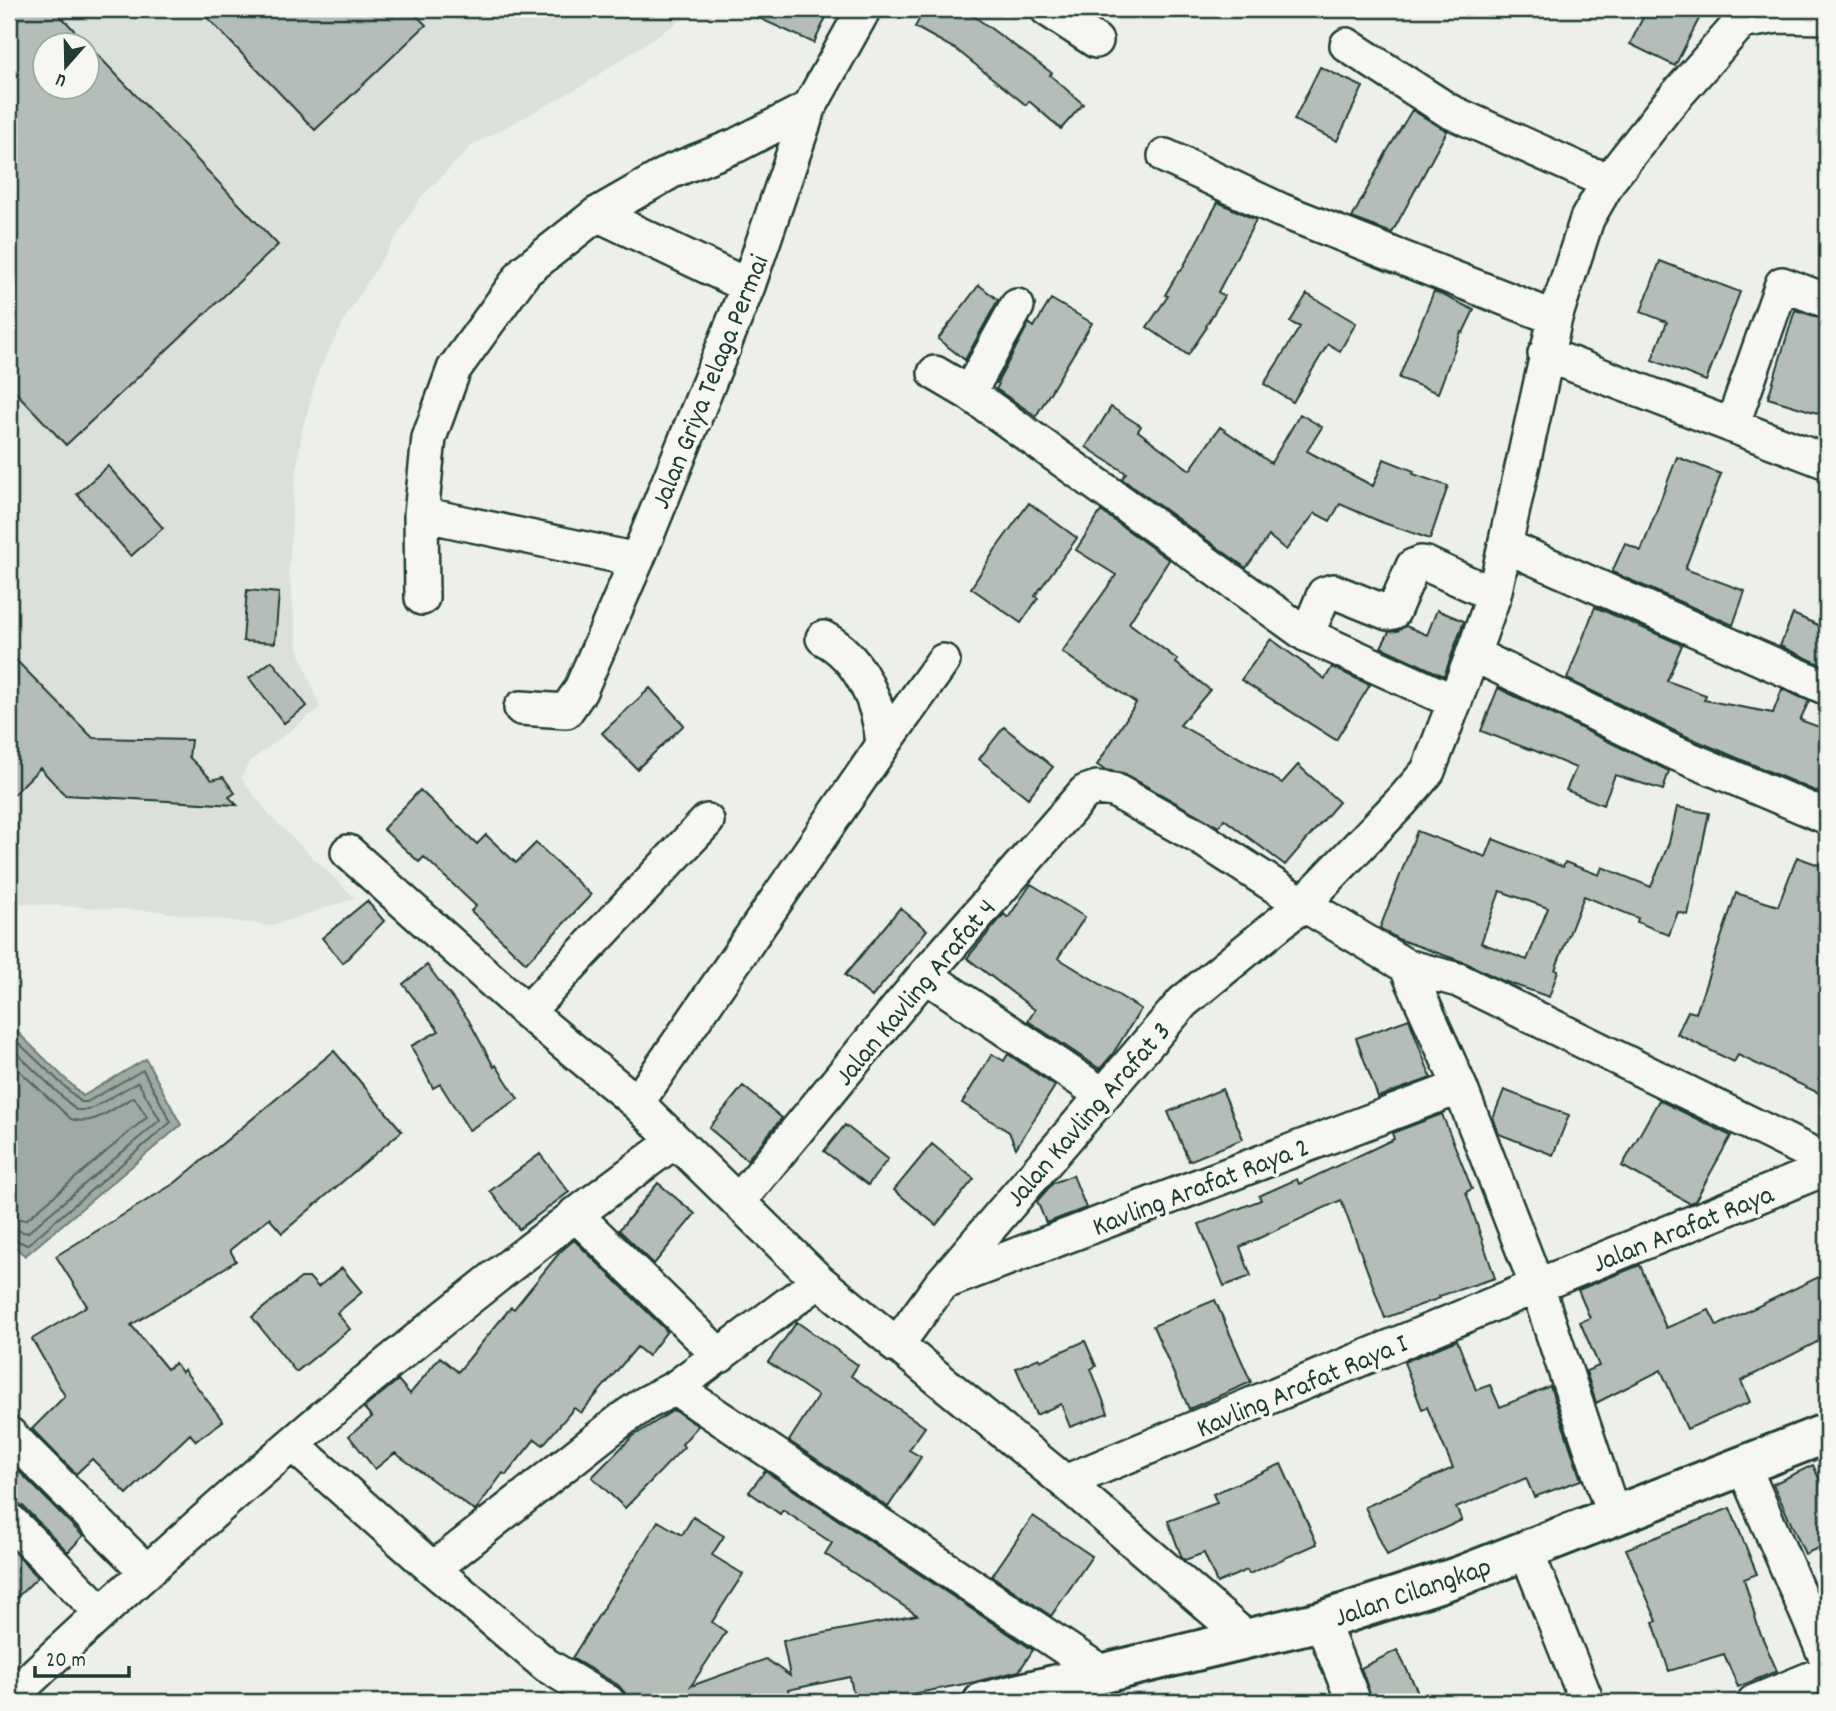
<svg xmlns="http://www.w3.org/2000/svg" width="1836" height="1711" font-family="Dekko,sans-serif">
	<rect width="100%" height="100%" fill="#edefea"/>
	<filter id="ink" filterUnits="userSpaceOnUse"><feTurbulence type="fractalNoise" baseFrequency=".0143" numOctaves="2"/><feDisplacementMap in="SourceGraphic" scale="14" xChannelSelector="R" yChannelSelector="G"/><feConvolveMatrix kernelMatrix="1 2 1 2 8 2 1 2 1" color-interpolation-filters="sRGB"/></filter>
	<g filter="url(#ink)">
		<!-- built -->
		<path fill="#dce0db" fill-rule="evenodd" d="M9,9H697L582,86L473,145L422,196L347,315L319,370L302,431L293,498L289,571L298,648L320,708L249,762L241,778L270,816L355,898L271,926L154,911L9,903ZM46,46H88V88H46Z"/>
		<!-- water -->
		<path fill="#9faaa4" stroke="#6c7e77" stroke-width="2" d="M9,1024L83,1096L146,1059L181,1125L25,1256L9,1241Z"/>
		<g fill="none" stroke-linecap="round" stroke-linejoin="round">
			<!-- shore -->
			<path stroke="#526961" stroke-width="2" d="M9,1034L81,1102H87L143,1070L171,1122L27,1245L9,1237
				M9,1046L76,1110H89L138,1082L160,1120L27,1233L9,1228
				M9,1061L71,1119C95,1127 114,1107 134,1097L147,1117L26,1220L9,1217"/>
		</g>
		<!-- building -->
		<path fill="#b4bdb8" stroke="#1f3d34" stroke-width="2" fill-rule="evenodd" d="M24,9H54L278,245L66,445L9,385V23ZM46,46H88V88H46Z
			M199,9H410L426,25L315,130Z
			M739,9H830L814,43Z
			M925,9H959L975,17L1052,73L1050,75L1083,104L1061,129L1029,101L1026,105L957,50L915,27Z
			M1647,9H1704L1675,66L1630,44Z
			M1320,67L1363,87L1337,141L1294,120Z
			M1412,110L1447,131L1392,233L1352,218L1386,153Z
			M1218,202L1256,220L1218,292L1224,296L1206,326L1207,327L1188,355L1147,327L1168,296L1165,295L1179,271H1181Z
			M1660,261L1740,292L1706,381L1652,360L1667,322L1641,312Z
			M979,285L998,300L965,360L938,339Z
			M1434,291L1474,310L1463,333L1461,332L1438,393L1399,378Z
			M1307,294L1356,323L1340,351L1328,344L1293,402L1264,384L1300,327L1290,322Z
			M1051,299L1092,323L1036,416L996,389L999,384L997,383L1029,323L1034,327Z
			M1795,310L1827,320V416L1768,398Z
			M1111,407L1141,426L1138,431L1190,470L1220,427L1271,463L1300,414L1322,427L1307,451L1373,486L1384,459L1414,471L1413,474L1448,486L1430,539L1381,522L1340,504L1330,521L1315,513L1286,550L1269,536L1246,568L1122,479L1126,473L1086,447Z
			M1677,457L1721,474L1685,569L1745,591L1733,625L1612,572L1625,543L1641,551Z
			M108,466L163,528L131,556L77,494Z
			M1029,503L1077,538L1035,596L1038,598L1021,623L971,588L995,550Z
			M1101,511L1169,560L1129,623L1178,660L1176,663L1210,690L1180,725L1282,783L1298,765L1339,802L1285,865L1224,819L1219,827L1123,773L1105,770L1097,765L1136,703L1062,652L1116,575L1076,550Z
			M247,590L279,593L275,643L243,641Z
			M1595,607L1682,645L1667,681L1706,695L1704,700L1773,713L1782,689L1809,701L1800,720L1827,730V796L1681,734L1567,679Z
			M1437,610L1464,621L1444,676L1381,647L1389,632L1397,631L1406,626L1427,635Z
			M1793,614L1827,629V658L1824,666L1780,646Z
			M1271,639L1325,679L1332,667L1370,685L1336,740L1241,680Z
			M9,653L93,738L191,740L189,757L212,780L223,777L235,793L229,797L237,805L65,795L40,768L9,799Z
			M272,661L307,706L284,723L249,678Z
			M650,688L684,725L637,769L602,733Z
			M1498,688L1669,771L1663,790L1615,775L1603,805L1566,790L1576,768L1531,749V750L1481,731Z
			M1004,727L1053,767L1028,798L979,759Z
			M420,790L477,844L486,835L516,863L536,843L591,895L526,963L471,911L476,906L424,857L419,862L383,829Z
			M1677,807L1709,813L1688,915L1678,912L1669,935L1637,922L1638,918L1584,896L1555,970L1558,971L1549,997L1501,980L1466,963L1398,939L1380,928L1417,831L1486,857L1493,839L1563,867L1565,862L1599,875L1602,867L1651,887L1669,843ZM1500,891L1548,908L1527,960L1481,943Z
			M1797,857L1827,868V903L1818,928L1827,932V1097L1738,1055L1734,1062L1677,1034L1688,1011L1696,1013L1736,893L1778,906Z
			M1031,884L1085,917L1058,958L1141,1009L1112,1055L1100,1069L1028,1021L1035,1010L967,958L1004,914L1008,918Z
			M367,901L384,921L343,963L322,938Z
			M900,908L927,930L872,997L845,975Z
			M427,965L468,1019L494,1067L496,1065L518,1099L469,1130L440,1084L433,1088L411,1046L439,1031L403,984Z
			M1409,1019L1431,1078L1378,1097L1356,1038Z
			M334,1051L402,1131L282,1233L269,1218L230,1250L236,1261L131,1325L167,1369L175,1363L182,1372L184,1370L223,1421L196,1441L190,1434L127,1494L92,1459L76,1474L32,1429L65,1396L32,1339L87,1306L56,1256L175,1183Z
			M992,1054L1004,1061L1008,1054L1055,1086L1016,1148L1009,1132L962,1103Z
			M743,1086L782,1118L747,1160L709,1128Z
			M1222,1089L1243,1139L1189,1161L1168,1112Z
			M1504,1090L1569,1115L1553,1155L1499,1134L1493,1118Z
			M1659,1100L1731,1136L1695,1201L1689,1203L1622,1166Z
			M1442,1114L1472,1189L1466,1192L1495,1278L1439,1296L1440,1298L1385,1318L1341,1200L1240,1247L1251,1276L1224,1286L1199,1224L1261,1200L1259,1196L1297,1179L1299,1184L1394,1139L1392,1133Z
			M845,1125L888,1159L868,1185L824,1151Z
			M932,1144L974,1179L936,1225L894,1190Z
			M540,1154L569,1192L519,1229L490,1191Z
			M1073,1175L1086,1208L1046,1223L1037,1201L1053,1183Z
			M658,1183L695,1214L654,1264L619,1230Z
			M574,1240L667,1331L648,1356L637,1347L581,1413L574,1408L543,1445L535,1439L506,1475L503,1473L475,1511L395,1453L375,1469L349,1436L372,1417L364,1408L398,1380L410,1394L440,1357L458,1372L511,1307L514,1309L560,1252Z
			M1640,1265L1666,1328L1709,1310L1717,1326L1827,1273V1337L1741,1381L1750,1402L1687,1429L1661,1370L1596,1403L1586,1371L1599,1366L1580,1322L1590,1318L1578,1290Z
			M342,1268L362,1292L337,1313L350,1329L296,1372L252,1317L301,1278H310L318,1287Z
			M1215,1300L1251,1382L1189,1409L1153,1326Z
			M797,1322L858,1365L851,1376L925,1427L909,1450L921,1457L888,1507L789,1441L818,1396L768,1362Z
			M1457,1340L1476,1390L1490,1385L1500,1407L1550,1386L1581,1480L1534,1497L1526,1478L1456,1508L1462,1520L1387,1555L1365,1507L1453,1468L1427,1407L1422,1409L1404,1362Z
			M1085,1341L1096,1366L1091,1369L1108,1413L1070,1427L1061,1404L1036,1415L1016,1368L1039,1358L1040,1361Z
			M674,1410L698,1426L682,1444L684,1447L625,1508L592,1477L632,1437Z
			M9,1461L83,1536L68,1552L23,1506L9,1501Z
			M1281,1464L1317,1544L1249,1574L1247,1570L1217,1583L1204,1553L1185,1560L1182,1558L1168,1521L1217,1503L1213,1494Z
			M1813,1465L1827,1496V1544L1805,1554L1773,1484Z
			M765,1471L1033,1650L1019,1671L975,1682L870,1702H855L850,1677L788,1690L790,1697L775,1702H627L625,1693L618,1685L572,1658L658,1521L682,1535L693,1517L724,1536L712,1555L743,1574L712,1622L726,1632L691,1686L766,1659L790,1676L783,1641L917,1615L825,1554L832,1543L783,1510L780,1514L749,1492Z
			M1730,1508L1757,1574L1744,1579L1759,1630L1777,1671L1738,1687L1724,1654L1669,1671L1653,1622L1657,1621L1626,1549Z
			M1033,1516L1092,1556L1051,1616L992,1576Z
			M9,1547L38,1577L9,1605Z
			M1397,1650L1423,1702H1373L1361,1668Z"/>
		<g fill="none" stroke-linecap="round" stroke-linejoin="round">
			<defs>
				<path id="street" d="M1047,9L1096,41
					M1347,45L1449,111L1590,174L1610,179
					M1165,156L1280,210L1555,318
					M597,214L748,286
					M1545,354L1827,462
					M935,373L969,393L1307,635L1455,702
					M969,393L1017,306
					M1732,426L1782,284L1827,301
					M421,514L637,560
					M1506,546L1827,688
					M422,598L421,514L429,438L454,369L525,271L597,214L672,171L737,145L809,108
					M1307,635L1324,594L1333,591L1388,613L1393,612L1413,566L1421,563L1426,564L1494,595
					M1473,654L1673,752L1827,817
					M521,708L566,711L580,691L637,560L748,286L809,108L864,9
					M883,745L943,661
					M348,852L527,1012L637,1103L819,1281L1065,1482L1246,1638
					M1406,966L1458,980L1827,1161
					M925,975L1103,1095
					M527,1012L707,821
					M637,1103L883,745C880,704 860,657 823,638
					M738,1202L925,975L1085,792L1097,788L1114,790L1199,837L1303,904L1183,1002L941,1284L896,1346
					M575,1214L720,1356
					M945,1282L1460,1087
					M675,1388L1104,1674
					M9,1434L146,1571
					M292,1444L433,1569L546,1665L608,1702
					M1743,1465L1827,1660
					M1065,1482L1537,1286L1827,1168
					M1614,1517L1537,1286L1460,1087L1406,966L1303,904L1402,801L1428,771L1473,654L1494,595L1555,318L1587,219L1610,179L1667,106L1741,22L1778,16L1827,17
					M9,1520L101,1612
					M1526,1550L1587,1702
					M433,1569L624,1418L646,1403L675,1388L819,1281
					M1321,1621L1354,1702
					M9,1699C219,1500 441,1311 675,1141
					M1754,1702L1827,1672"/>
				<path id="secondary" d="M983,1702L1321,1621L1460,1576L1827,1433"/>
			</defs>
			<!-- street casing -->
			<use href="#street" stroke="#1f3d34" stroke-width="38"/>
			<!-- secondary casing -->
			<use href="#secondary" stroke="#1f3d34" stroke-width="44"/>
			<!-- street -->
			<use href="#street" stroke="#f6f6f2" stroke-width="33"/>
			<!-- secondary -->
			<use href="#secondary" stroke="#f6f6f2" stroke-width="38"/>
		</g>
	</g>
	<g text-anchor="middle" stroke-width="7" stroke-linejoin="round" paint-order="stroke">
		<!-- street labels -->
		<g font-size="28" fill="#1f3d34" stroke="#f6f6f2">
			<text transform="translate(708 381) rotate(-68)" y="10">Jalan Griya Telaga Permai</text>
			<text transform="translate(914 991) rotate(-50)" y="10">Jalan Kavling Arafat 4</text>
			<text transform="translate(1087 1113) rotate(-49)" y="10">Jalan Kavling Arafat 3</text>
			<text transform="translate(1200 1185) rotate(-21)" y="10">Kavling Arafat Raya 2</text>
			<text transform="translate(1682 1227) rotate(-22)" y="10">Jalan Arafat Raya</text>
			<text transform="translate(1301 1384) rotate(-23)" y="10">Kavling Arafat Raya I</text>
			<text transform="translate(1412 1590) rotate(-19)" y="10">Jalan Cilangkap</text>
		</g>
	</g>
	<!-- margin -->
	<rect width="1836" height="1711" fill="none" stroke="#f6f6f2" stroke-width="35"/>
	<rect x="18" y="18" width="1801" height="1676" fill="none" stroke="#1f3d34" stroke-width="2.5" filter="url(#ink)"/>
	<!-- north arrow -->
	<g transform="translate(66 66) rotate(200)"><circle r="33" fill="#f6f6f2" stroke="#a0aca6" stroke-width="2"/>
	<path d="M0-5L12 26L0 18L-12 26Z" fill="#1f3d34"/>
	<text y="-10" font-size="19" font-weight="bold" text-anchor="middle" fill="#1f3d34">U</text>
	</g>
	<!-- scale -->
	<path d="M35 1666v10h94v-10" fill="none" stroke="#1f3d34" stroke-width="3.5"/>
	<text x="46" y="1666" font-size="21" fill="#1f3d34" stroke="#f6f6f2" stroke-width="5" paint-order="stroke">20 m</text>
</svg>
